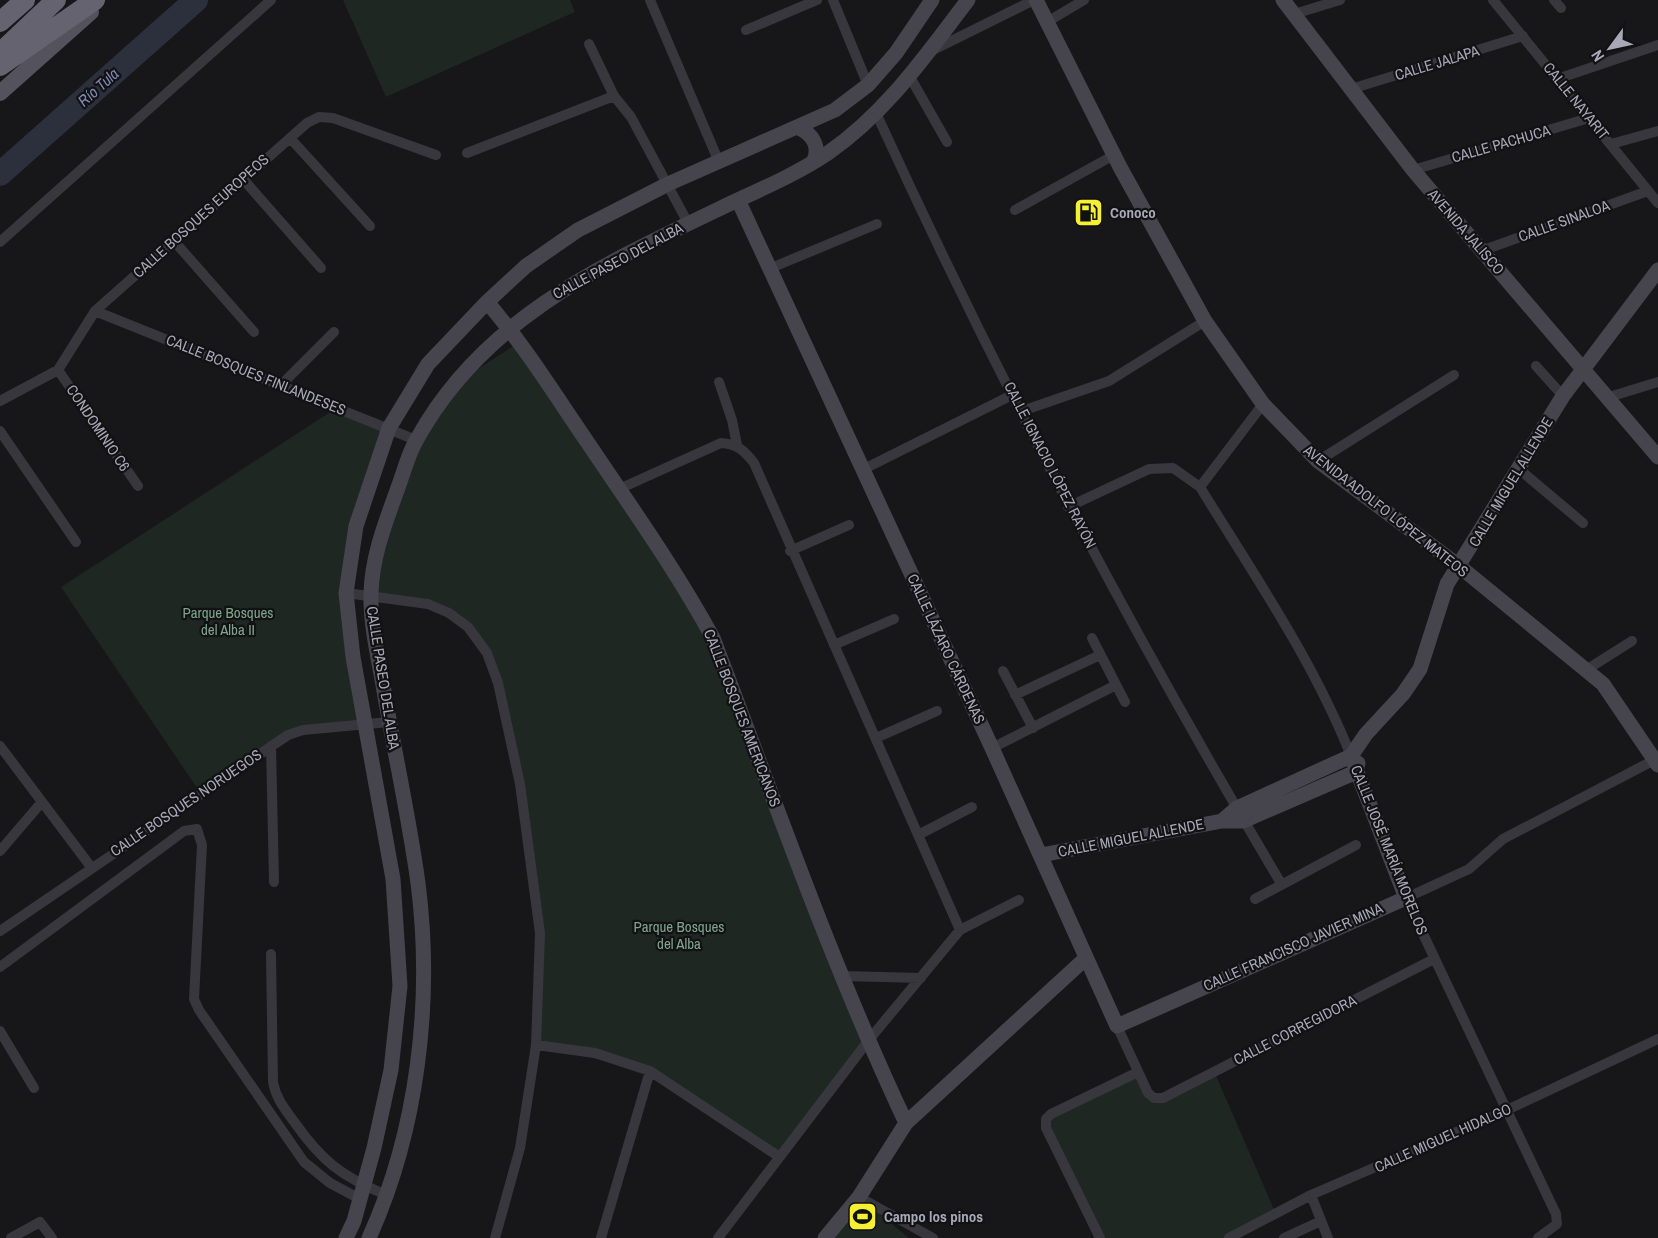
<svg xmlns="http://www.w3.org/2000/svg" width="1658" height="1238" font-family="'Archivo Narrow',sans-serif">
	<rect width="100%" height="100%" fill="#171618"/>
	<!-- green -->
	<path fill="#1e2722" d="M343,0H570L575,12L386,97Z
		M515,345L687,589L868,1041L778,1156L650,1071L536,1045L540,933L520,784L487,653L449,613L371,595L416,440L456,383Z
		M338,407L389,428L356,526L346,593L364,724L303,730L201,794L61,587Z
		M1214,1071L1276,1214L1229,1238H1101L1046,1119L1138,1072L1155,1098Z
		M859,1197L909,1238H825Z"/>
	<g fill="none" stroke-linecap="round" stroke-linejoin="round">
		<!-- river -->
		<path stroke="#2c303d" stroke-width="24" d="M0,174L196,0"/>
		<!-- street -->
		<path stroke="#38373e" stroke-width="10" d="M650,0L719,162
			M833,0L868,85
			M1493,0L1658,203
			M1554,0L1561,8
			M1294,14L1340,0
			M1047,22L1084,0
			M746,30L817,0
			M589,44L614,96L631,117L688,223
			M931,51L1034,0
			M910,77L947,142
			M1557,79L1658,45
			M1351,89L1523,36
			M877,115C997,378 1134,636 1282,885
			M290,138L370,226
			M1611,144L1658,131
			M467,153L614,96
			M1413,170L1589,118
			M243,179L321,268
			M1015,210L1114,155
			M174,241L254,332
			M0,242L271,0
			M1481,251L1648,191
			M771,268L877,224
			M95,311L416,440
			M1536,366L1563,396
			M58,370L138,486
			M719,382L732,420L737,445
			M282,384L334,332
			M1609,397L1658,382
			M0,401L58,370L95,311L307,123L319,117L333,118L436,155
			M1022,411L1109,381L1205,321
			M0,431L76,542
			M1318,461L1454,375
			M862,470L1014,394
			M1520,470L1583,523
			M1200,487L1263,404
			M619,489L721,443C737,444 744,450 754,463L960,930
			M1068,507L1149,469L1173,468L1200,487C1254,575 1313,660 1351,756
			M790,551L849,525
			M346,593L428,604L449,613L468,627L487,653L498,683L520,784L540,933L536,1045L520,1148L495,1238
			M1092,638L1125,702
			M834,645L894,619
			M1586,670L1632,641
			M1003,671L1033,728
			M1015,695L1100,655
			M876,738L937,711
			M0,746L91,867
			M271,746L274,882
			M992,748L1116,685
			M920,834L972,807
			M0,851L41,803
			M1255,899L1356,845
			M0,931L288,735L303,730L389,722
			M271,954L273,1082C276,1099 285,1109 295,1123C322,1161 341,1176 384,1194
			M0,967L184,831L197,829L202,845L194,999L199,1010L304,1162L330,1183L360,1199
			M842,976L921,978
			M1117,1026L1148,1093L1154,1098H1163L1434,959
			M0,1031L34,1088
			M536,1045L595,1053L650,1071L778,1156
			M1311,1195L1328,1238
			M859,1197L933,1238
			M11,1238L40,1222L52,1238
			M601,1238L650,1071
			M718,1238L868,1041L960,930L1019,900
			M1100,1238L1046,1128V1119L1051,1114L1138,1072
			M1229,1238L1311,1195L1507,1110L1658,1039
			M1284,1238L1321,1221
			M1538,1238L1557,1224L1556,1214L1406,898L1469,869L1503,839L1658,758"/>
		<!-- secondary -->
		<path stroke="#46454e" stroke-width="15" d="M1036,0L1120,167L1205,321L1263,404L1318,461L1459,566L1603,684L1658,765
			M1283,0L1413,170L1658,457
			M799,128C813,134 821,148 813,162
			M738,200L992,748L1117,1026L1406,898L1351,756
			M487,302C525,346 555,395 588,443C631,507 676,570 713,638C775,801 832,966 906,1123
			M1222,821L1237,808L1351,756L1366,734L1403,694L1420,669L1447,584L1563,396L1658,270
			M1041,855L1222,821H1243L1356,772L1358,763
			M346,1238L354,1221L374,1148L391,1070L400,986L393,879L353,657L346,593L356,526L389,428L428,364L487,302L526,266L578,230L668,184L835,110L868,85L896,53L932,0
			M369,1238C418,1130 433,1000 418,883C409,817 394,751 383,685C378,656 370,623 371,593C372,554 387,519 400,482C405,468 409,452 417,439C484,317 606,263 725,206C759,190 797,174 828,153C887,112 925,56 968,0
			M825,1238L859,1197L906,1123L1086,958"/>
		<!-- primary -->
		<path stroke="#54535d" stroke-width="16" d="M0,93L91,12"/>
		<!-- highway -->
		<path stroke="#64636f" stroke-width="20" d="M0,22L25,0
			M0,53L56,0
			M0,66L95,0"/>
	</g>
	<!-- icons -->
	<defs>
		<symbol id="fuel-square" viewBox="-11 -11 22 22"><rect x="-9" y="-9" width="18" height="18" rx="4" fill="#f5f132" stroke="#121113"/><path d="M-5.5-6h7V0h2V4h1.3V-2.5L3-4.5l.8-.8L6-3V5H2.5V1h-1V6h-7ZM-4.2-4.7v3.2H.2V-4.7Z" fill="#111"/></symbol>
		<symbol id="stadium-square" viewBox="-11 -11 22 22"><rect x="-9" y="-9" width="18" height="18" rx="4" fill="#f5f132" stroke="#121113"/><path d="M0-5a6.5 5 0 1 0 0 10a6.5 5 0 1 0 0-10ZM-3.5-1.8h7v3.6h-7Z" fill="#111"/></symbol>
	</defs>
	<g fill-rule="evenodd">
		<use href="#fuel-square" x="1072" y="196" width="33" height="33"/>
		<use href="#stadium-square" x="846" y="1200" width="33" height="33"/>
	</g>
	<g text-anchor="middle" stroke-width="4.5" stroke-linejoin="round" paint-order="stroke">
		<!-- street labels -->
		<g font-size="15" fill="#a8a8b9" stroke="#121113">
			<text transform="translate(1437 63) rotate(-17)" y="5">CALLE JALAPA</text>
			<text transform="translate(1576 101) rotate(51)" y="5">CALLE NAYARIT</text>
			<text transform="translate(1501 144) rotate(-16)" y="5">CALLE PACHUCA</text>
			<text transform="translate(201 216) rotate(-42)" y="5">CALLE BOSQUES EUROPEOS</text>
			<text transform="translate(1564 221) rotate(-20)" y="5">CALLE SINALOA</text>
			<text transform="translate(1466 232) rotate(49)" y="5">AVENIDA JALISCO</text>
			<text transform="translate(618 261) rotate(-28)" y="5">CALLE PASEO DEL ALBA</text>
			<text transform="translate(256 375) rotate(22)" y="5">CALLE BOSQUES FINLANDESES</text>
			<text transform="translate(98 428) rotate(56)" y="5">CONDOMINIO C6</text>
			<text transform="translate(1050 465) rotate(63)" y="5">CALLE IGNACIO LÓPEZ RAYÓN</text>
			<text transform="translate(1511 482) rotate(-59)" y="5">CALLE MIGUEL ALLENDE</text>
			<text transform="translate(1386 511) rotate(38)" y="5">AVENIDA ADOLFO LÓPEZ MATEOS</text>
			<text transform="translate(946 649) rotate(65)" y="5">CALLE LÁZARO CÁRDENAS</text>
			<text transform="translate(383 678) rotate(81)" y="5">CALLE PASEO DEL ALBA</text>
			<text transform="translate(742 718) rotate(69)" y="5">CALLE BOSQUES AMERICANOS</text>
			<text transform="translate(186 803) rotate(-34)" y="5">CALLE BOSQUES NORUEGOS</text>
			<text transform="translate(1131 838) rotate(-11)" y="5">CALLE MIGUEL ALLENDE</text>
			<text transform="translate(1389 850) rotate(68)" y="5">CALLE JOSÉ MARÍA MORELOS</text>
			<text transform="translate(1293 947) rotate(-24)" y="5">CALLE FRANCISCO JAVIER MINA</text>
			<text transform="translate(1295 1030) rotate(-27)" y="5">CALLE CORREGIDORA</text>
			<text transform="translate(1443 1138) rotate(-24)" y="5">CALLE MIGUEL HIDALGO</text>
		</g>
		<!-- poi labels -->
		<g font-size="15" font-weight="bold" fill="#a8a8b9" stroke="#121113" text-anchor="start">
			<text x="1110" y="218">Conoco</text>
			<text x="884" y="1222">Campo los pinos</text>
		</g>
		<!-- park labels -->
		<g font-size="15" fill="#7fa48d" stroke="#121113">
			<text x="228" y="618">Parque Bosques<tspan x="228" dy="17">del Alba II</tspan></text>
			<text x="679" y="932">Parque Bosques<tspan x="679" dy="17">del Alba</tspan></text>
		</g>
		<!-- water labels -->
		<g font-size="16" font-style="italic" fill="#7f8ab4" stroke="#121113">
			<text transform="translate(98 87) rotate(-42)" y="6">Río Tula</text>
		</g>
	</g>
	<!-- north arrow -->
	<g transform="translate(1610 48) rotate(237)" stroke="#121113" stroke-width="4.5" paint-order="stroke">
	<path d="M0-4.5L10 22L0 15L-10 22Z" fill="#a8a8b9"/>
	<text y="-9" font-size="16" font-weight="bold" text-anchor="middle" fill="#a8a8b9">N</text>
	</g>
</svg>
